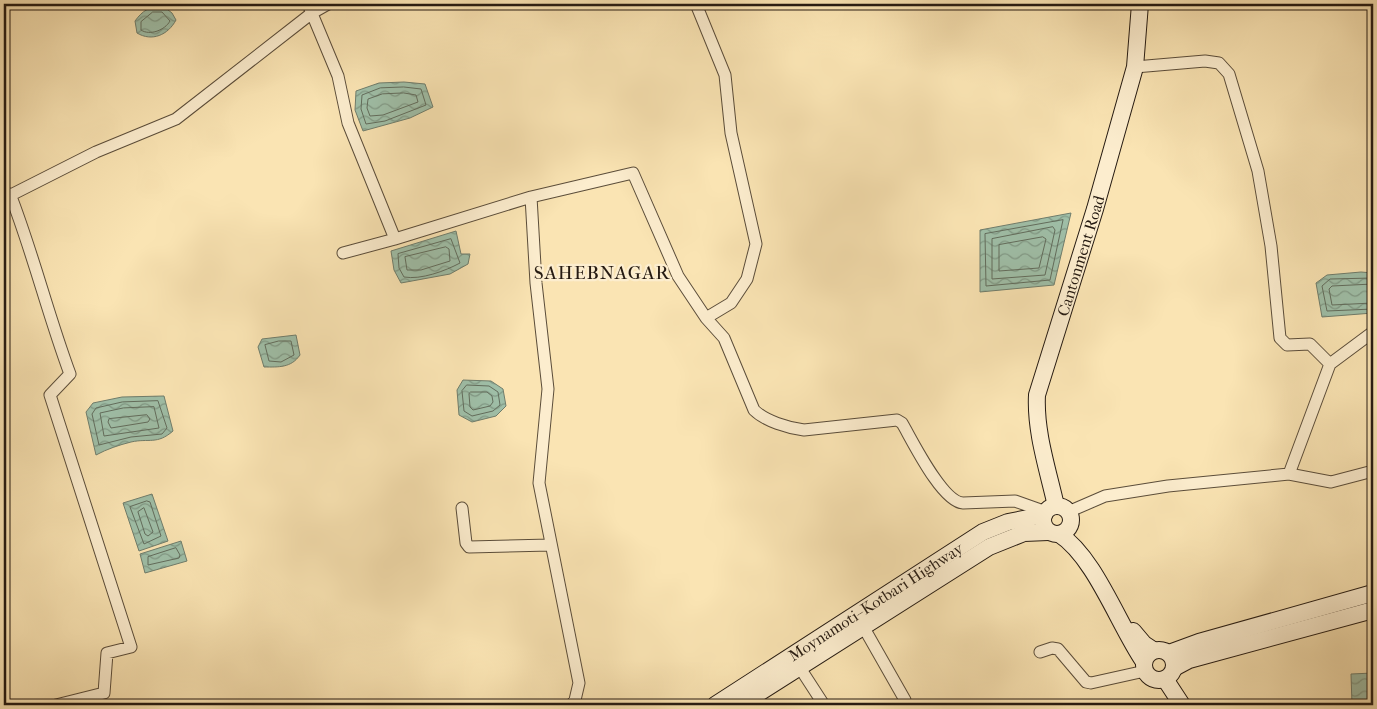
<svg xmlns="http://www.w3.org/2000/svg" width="1377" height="709" font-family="'IM FELL French Canon',serif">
	<defs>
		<pattern id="water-waves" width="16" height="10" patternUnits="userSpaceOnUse" patternTransform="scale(1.25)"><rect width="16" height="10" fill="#9fbfa8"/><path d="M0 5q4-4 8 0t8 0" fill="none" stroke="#819a87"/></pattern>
	</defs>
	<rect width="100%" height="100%" fill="#fae4b3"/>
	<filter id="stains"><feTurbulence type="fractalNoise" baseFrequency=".004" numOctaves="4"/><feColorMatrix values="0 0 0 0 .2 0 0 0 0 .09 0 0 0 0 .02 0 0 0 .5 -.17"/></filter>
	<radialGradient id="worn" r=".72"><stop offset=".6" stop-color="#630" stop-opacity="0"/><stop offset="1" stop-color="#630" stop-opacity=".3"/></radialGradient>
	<!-- water -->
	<path fill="url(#water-waves)" stroke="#6f7d6c" d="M163,6L172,13L176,20C168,35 152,42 137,33L135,21C143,10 149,7 163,6Z
		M404,82L425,84L433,107L410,118L363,131L355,110L356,91L379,83Z
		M1071,213L1054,285L980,292V230Z
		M456,231L461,254H470L468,264L450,274L401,283L394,270L391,251Z
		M1361,272L1373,273V313L1322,317L1316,283L1327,275Z
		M296,335L300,355C291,368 279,367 264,367L258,347L262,339Z
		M463,380L491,381L503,389L506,406L496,416L472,422L459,415L457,390Z
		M164,396L173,431C157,445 149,438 131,442C119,445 107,449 96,455L86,412L93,403L122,397Z
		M152,494L168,541L139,551L123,503Z
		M181,541L187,561L145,573L140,554Z
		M1373,673V705H1352L1351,674Z"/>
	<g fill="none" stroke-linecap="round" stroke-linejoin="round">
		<!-- shore -->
		<path stroke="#626d5d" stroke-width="1" d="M153,12H162L170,21C165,30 150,36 141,30V22Z
			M404,87L421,89L426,105L385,121L366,124L361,109L362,95L380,88Z
			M404,93L416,95L418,102L383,115L370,116L367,108L368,99L382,94Z
			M1063,220L1050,280L986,286L985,234Z
			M1053,227L1055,230L1045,275L992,279V239Z
			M1043,237L1046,239L1039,268L999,271V245Z
			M451,239L460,263C445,271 421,280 404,277L399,268L398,254Z
			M446,247L449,249L450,261L421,270H407L405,257Z
			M1373,278L1330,279L1322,286L1327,311L1373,309
			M1373,284L1332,286L1329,289L1332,305L1373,303
			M279,341H291L294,355L281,362L269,361L265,345Z
			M467,385L489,386L498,392L500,405L493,411L472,416L464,411L462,391Z
			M471,392H487L492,396L493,402L490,406L473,410L470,407L469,394Z
			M158,401L167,428L162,434L131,437L99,445L92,414L96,408L122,402Z
			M154,407L159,428L104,436L100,413L123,408Z
			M147,415L150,419L148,422L111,428L108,422L109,419Z
			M147,501L150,502L161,536L144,544L130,507Z
			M144,508L153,532L148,536L145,534L138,512Z
			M176,548L180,555L179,558L148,565V557Z"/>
		<defs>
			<path id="street" d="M308,4L338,76L348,123L395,239L531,197L536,283L548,389L539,483L579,683L575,700L571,705
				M696,4L725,75L731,133L756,244L747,279L731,303L706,318
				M1135,67L1205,61L1219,63L1229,74L1258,171L1271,246L1280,338L1287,345L1310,344L1330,364
				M10,194C33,253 48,315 70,374L50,395L131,647L107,653L104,693L56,705
				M531,197L633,173L678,276L706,318L724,338L754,410C765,421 788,428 804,430L897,420L902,423C912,440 942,502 963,503L1015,501L1046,512
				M5,198L96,152L176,119L312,13L328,4
				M343,253L395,239
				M1289,474L1331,482L1373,471
				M462,508L466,543L469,547L550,545
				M1068,512L1105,496L1168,486L1289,474L1330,364L1373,332
				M864,628L905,700L906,705
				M1040,652L1052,648L1058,649L1086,682L1091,683L1145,671
				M800,668L824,705"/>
			<g id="secondary">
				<path id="s1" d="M1056,506C1048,470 1035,432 1037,395L1095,209L1135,67L1140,4"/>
				<circle cx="1057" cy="520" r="14"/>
				<path d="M1059,534C1095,557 1119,626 1144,662"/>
				<path d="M1133,631L1144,644L1153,650"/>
				<circle cx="1159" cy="665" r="15"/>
				<path d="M1169,653L1199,642L1373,593"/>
				<path d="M1174,668L1189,660L1373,610"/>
				<path d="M1165,679L1182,705"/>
				<path id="s2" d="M715,705L983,532L1008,522L1044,515"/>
				<path d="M740,705L989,547L1024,533L1048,532"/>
			</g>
		</defs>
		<!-- street casing -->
		<use href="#street" stroke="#5b4d3a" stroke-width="13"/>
		<!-- secondary casing -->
		<use href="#secondary" stroke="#261b12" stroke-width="18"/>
		<!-- street -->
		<use href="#street" stroke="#fcedce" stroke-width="11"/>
		<!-- secondary -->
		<use href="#secondary" stroke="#fcedce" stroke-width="16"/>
	</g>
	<g text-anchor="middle" stroke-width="4.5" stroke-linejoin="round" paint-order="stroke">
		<!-- street labels -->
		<g font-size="16" fill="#261b12" stroke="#fcedce">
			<text dy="6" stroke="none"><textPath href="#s1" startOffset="259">Cantonment Road</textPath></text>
			<text dy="6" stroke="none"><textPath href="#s2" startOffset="191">Moynamoti–Kotbari Highway</textPath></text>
		</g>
		<!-- quarter labels -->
		<g font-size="19" letter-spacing="1" fill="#261b12" stroke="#fcedce">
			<text x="602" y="279">SAHEBNAGAR</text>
		</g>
	</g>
	<!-- margin -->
	<rect width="1377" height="709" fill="none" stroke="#fae4b3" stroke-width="20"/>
	<rect x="5" y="5" width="1367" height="699" fill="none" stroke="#261b12" stroke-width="2.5"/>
	<rect x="10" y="10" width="1357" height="689" fill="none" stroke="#261b12"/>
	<rect width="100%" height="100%" filter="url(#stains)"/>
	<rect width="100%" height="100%" fill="url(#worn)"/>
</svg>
